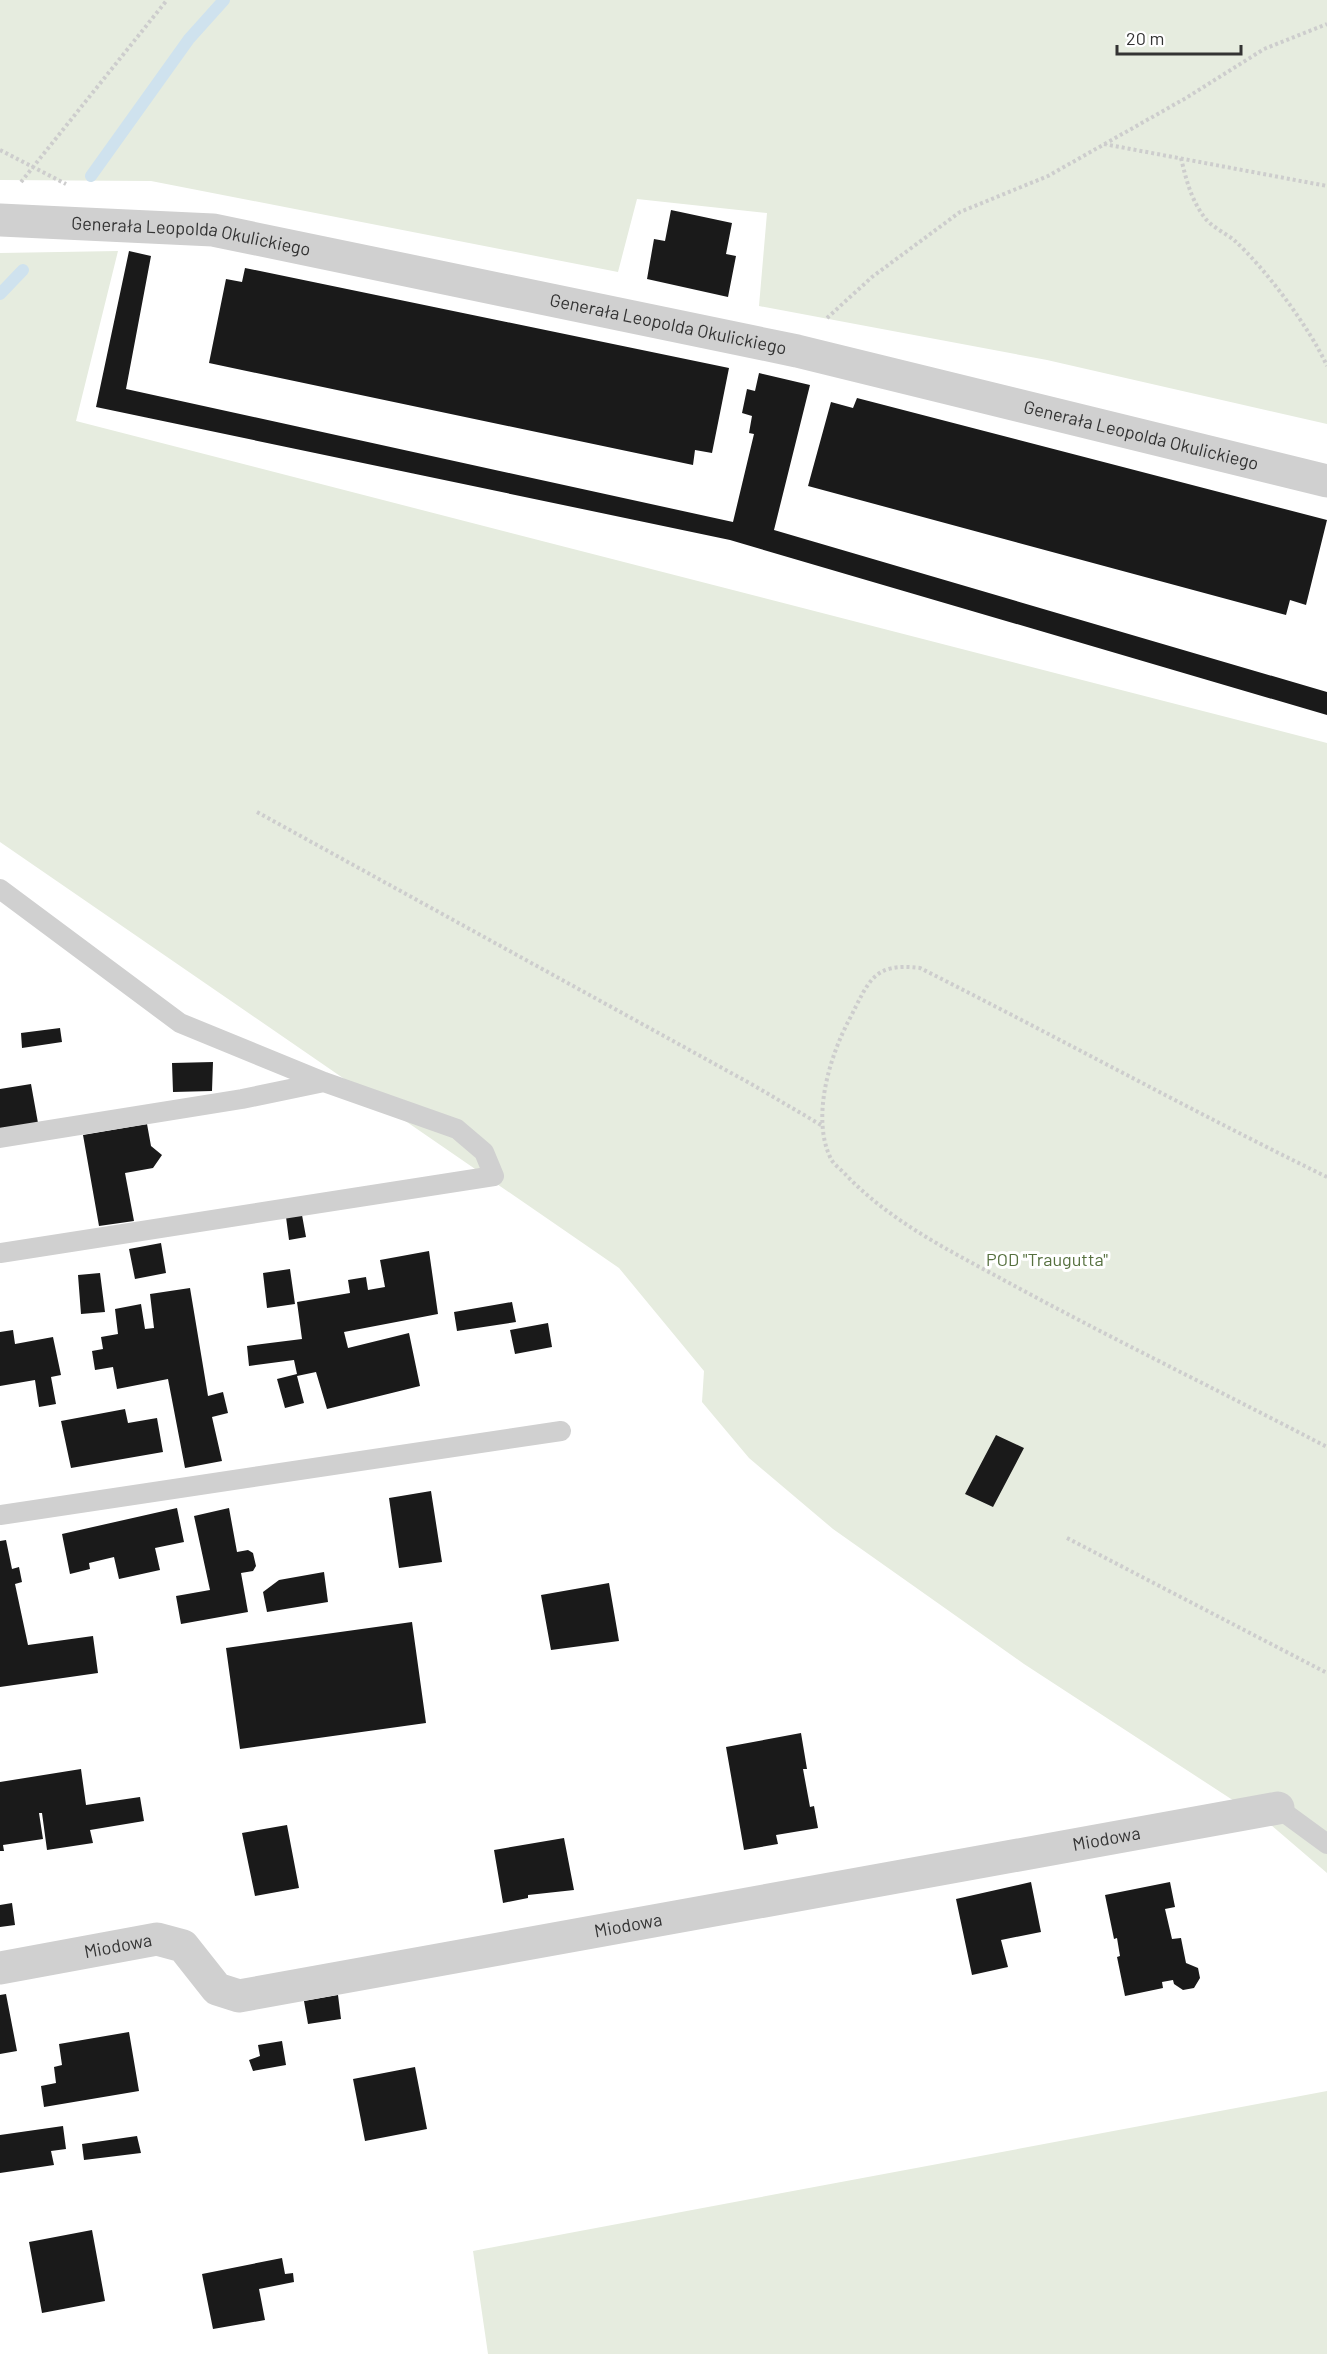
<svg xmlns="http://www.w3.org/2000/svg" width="1327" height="2354" font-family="Barlow,sans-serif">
	<rect width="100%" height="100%" fill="#fff"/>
	<!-- green -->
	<path fill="#e6ecdf" d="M0,0H1327V424L1047,360L759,306L767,213L637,199L618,272L151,181L0,180Z
		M118,251L76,421L1327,743V1873L1271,1825L1024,1664L833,1529L749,1458L702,1402L704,1371L619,1268L0,842V253Z
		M1327,2091V2354H488L473,2251Z"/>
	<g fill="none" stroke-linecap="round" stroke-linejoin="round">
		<!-- stream -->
		<path stroke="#cfe2ee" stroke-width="12" d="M91,176L189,39L224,0
			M0,294L23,270"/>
	</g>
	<!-- building -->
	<path fill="#1a1a1a" d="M671,210L732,223L726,254L736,256L728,297L647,279L654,239L665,241Z
		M129,251L151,256L126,389L733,522L754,434L749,433L752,416L742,413L747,389L755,391L759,373L810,385L774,530L1327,692V715L730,540L96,407Z
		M245,268L729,368L712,453L695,450L693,465L209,363L226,279L242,282Z
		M857,398L1327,520L1306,605L1290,600L1286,615L808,486L831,402L853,408Z
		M60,1028L62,1042L22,1048L21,1033Z
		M213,1062L212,1091L173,1092L172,1063Z
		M31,1084L38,1123L0,1130V1089Z
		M147,1124L151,1146L162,1155L153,1168L125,1173L134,1221L99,1226L83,1135Z
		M302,1215L306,1237L289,1240L286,1217Z
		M161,1243L166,1273L135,1279L129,1249Z
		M429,1251L438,1314L344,1332L348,1348L409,1333L420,1386L327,1409L316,1372L297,1376L304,1403L285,1408L277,1379L297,1374L294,1360L249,1366L247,1346L302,1339L297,1302L350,1293L348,1280L366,1277L368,1290L385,1287L380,1260Z
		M290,1269L295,1304L267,1308L263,1273Z
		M100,1273L105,1312L81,1314L78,1275Z
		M190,1288L208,1396L223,1392L228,1413L212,1417L222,1461L185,1468L168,1379L117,1389L113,1367L95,1370L92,1351L103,1349L101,1337L118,1334L115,1309L141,1304L145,1329L154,1328L150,1294Z
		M512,1302L516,1322L457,1331L454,1312Z
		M548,1323L552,1347L515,1354L510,1330Z
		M13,1330L15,1344L53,1337L61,1375L51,1377L56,1404L39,1407L35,1380L0,1386V1332Z
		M125,1409L128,1423L157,1418L163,1452L71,1468L61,1421Z
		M996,1435L1024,1448L993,1507L965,1494Z
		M431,1491L442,1562L399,1568L389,1498Z
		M177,1508L184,1542L155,1548L160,1570L119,1579L114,1557L89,1563L90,1569L70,1574L62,1534Z
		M229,1508L237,1552L248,1550L253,1553L256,1566L253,1571L241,1573L248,1612L181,1624L176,1596L210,1590L194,1516Z
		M6,1540L12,1569L19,1567L22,1582L15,1584L28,1645L93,1636L98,1673L0,1687V1541Z
		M324,1572L328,1602L267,1612L263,1592L279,1580Z
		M609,1583L619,1641L551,1650L541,1595Z
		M412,1622L426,1723L240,1749L226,1648Z
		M801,1733L807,1769H803L810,1807L814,1806L818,1828L776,1835L778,1844L744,1850L726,1747Z
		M81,1769L86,1805L140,1797L144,1821L90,1830L93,1843L47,1850L42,1813H39L43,1839L3,1845L4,1851H0V1782Z
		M287,1825L299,1888L255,1896L242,1833Z
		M564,1838L574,1890L528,1895V1898L503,1903L494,1850Z
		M1031,1882L1041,1932L1001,1940L1008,1967L972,1975L956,1899Z
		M1170,1882L1175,1907L1165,1909L1172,1939L1181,1938L1186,1963L1198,1968L1200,1978L1194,1988L1183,1990L1174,1984L1173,1980L1162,1982L1163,1988L1125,1996L1117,1957L1120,1956L1117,1938L1114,1939L1105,1895Z
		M12,1903L15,1925L0,1927V1905Z
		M6,1994L17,2051L0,2054V1995Z
		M338,1995L341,2019L308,2024L304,2001Z
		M129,2032L139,2091L44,2107L41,2086L56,2083L54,2067L62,2065L59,2044Z
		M282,2041L286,2065L253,2071L249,2060L260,2056L258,2045Z
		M415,2067L427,2129L365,2141L353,2079Z
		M63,2126L66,2149L51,2151L54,2165L0,2173V2135Z
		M137,2136L141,2153L84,2160L82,2144Z
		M92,2230L105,2301L42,2313L29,2242Z
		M282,2258L285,2274L293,2273L294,2282L259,2289L265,2320L213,2329L202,2274Z"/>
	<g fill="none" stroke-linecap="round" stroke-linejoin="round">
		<!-- path -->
		<path stroke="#cdcdcd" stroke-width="4" stroke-dasharray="3 3" stroke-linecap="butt" d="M1104,144L1327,186
			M0,150L66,184
			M1181,158C1186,179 1191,200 1205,218C1212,227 1225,233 1234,240C1265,268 1310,328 1327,366
			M21,182L167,0
			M827,318L872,277L960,212L1048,176L1186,98L1264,49L1327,24
			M257,812L753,1085L821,1125
			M1327,1177C1190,1110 1057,1037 920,968C872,962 869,982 849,1020C829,1058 811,1119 831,1159C834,1165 842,1170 846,1175C889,1220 946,1249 1000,1278C1108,1337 1218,1390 1327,1447
			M1067,1538L1327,1673"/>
		<!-- lane -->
		<path stroke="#d0d0d0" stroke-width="20" d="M0,889L180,1023L324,1082L457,1129L484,1152L494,1176L0,1253
			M0,1138L242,1099L324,1082
			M0,1515L561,1431
			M1278,1808L1327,1844"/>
		<!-- street -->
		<g stroke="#d0d0d0" stroke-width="33">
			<path id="s1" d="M0,220L213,230L797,351L1327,481"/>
			<path id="s2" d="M0,1968L157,1939L183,1946L217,1989L239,1996L1278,1808"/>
		</g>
	</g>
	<g text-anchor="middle" stroke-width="6" stroke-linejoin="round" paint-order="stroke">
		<!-- street labels -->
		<g font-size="18" fill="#333" stroke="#fff">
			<text dy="6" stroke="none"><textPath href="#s1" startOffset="192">Generała Leopolda Okulickiego</textPath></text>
			<text dy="6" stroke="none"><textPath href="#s1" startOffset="678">Generała Leopolda Okulickiego</textPath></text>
			<text dy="6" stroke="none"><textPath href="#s1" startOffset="1164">Generała Leopolda Okulickiego</textPath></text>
			<text dy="6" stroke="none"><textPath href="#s2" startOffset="1146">Miodowa</textPath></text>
			<text dy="6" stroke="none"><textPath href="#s2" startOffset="660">Miodowa</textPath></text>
			<text dy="6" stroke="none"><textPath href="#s2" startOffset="120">Miodowa</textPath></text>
		</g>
		<!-- park labels -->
		<g font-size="18" fill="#56703f" stroke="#fff">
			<text x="1047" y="1266">POD "Traugutta"</text>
		</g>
	</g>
	<!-- scale -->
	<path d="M1117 45v9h124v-9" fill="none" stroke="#333333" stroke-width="3"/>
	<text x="1126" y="45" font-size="18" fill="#333333" stroke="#ffffff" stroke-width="4.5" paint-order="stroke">20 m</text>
</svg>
